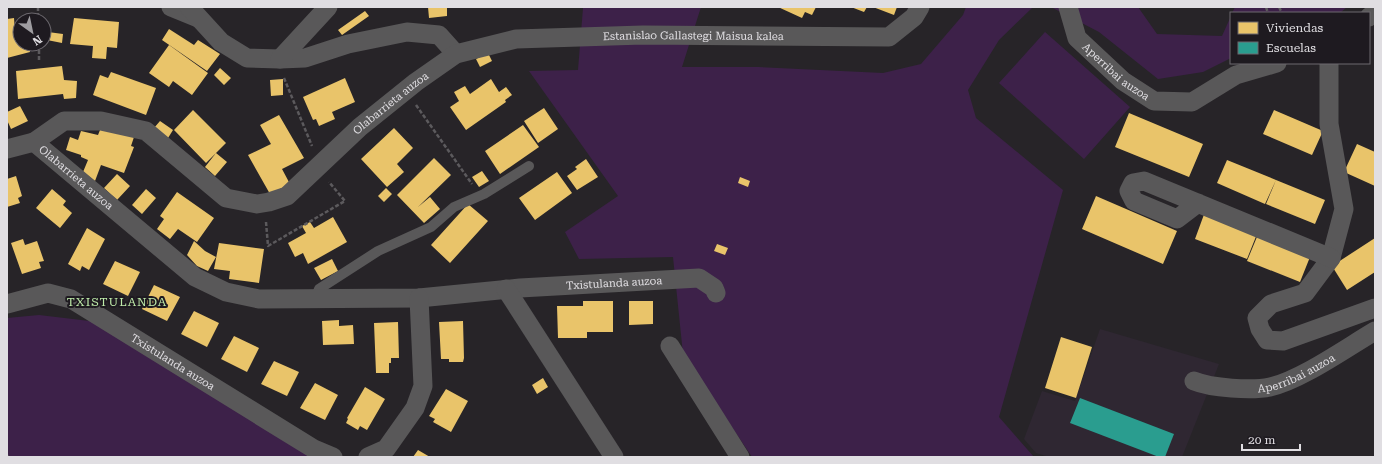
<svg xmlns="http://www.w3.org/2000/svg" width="1382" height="464" font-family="'Roboto Serif',serif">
	<rect width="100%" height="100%" fill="#272428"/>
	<!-- built -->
	<path fill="#2f2732" d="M1100,329L1219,364L1182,457H1049L1036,453L1024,439L1042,391L1075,401Z"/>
	<!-- green -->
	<path fill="#3d2149" d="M501,7H701L682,67H758L883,73L921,64L963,15L966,7H1033L999,40L968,90L976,118L1063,190L999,417L1034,457H752L683,354L673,257L579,259L565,232L618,196L529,71L578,70L583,8Z
		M1051,7H1138L1157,34L1222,36L1231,16V58L1203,72L1158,79L1099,32Z
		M1235,7H1347L1340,13H1232Z
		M1045,32L1130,107L1084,159L999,83Z
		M39,315L98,322L329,457H7V318Z"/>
	<!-- homes -->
	<path fill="#e9c46a" d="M428,7H447V16L429,18Z
		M778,7H816L812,15L805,12L802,18Z
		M851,7H867L864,12Z
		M873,7H897L894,15Z
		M365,11L369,16L342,35L338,30Z
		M14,18L15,32H20V44H29L30,52L7,58V19Z
		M74,18L119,22L117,48L107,47L106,59L92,58L93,46L70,44Z
		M169,29L194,45L198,40L220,54L207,71L162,40Z
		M48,32L63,34L62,43L47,40Z
		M169,45L208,73L192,95L173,81L169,87L149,73Z
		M488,53L492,61L480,67L476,59Z
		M62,66L64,80L77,81L76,98L64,99L63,94L18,99L16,71Z
		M220,68L231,78L224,85L214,75Z
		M111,72L156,88L146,115L93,95L100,75L108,78Z
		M345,78L355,102L332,112L335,119L319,126L316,119L313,120L303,97Z
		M283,79V95L271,96L270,80Z
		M491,79L499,92L506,87L512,95L505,100L506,102L466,130L450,107L459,101L454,92L465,86L470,94Z
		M20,106L28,121L11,129L7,120V112Z
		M544,108L558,129L538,143L524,121Z
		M193,110L226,143L206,163L174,130Z
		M1274,110L1323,131L1312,155L1263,134Z
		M1129,113L1203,144L1189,177L1115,147Z
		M279,115L304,158L282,169L290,184L270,194L248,155L271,144L260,125Z
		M160,121L173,130L168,138L154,128Z
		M102,125L134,137L131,146L134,147L124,173L101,165L95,181L83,172L88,160L81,157V155L66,150L70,137L78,140L81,131L98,135Z
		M523,125L539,147L500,174L485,151Z
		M394,128L413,148L397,164L404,172L387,187L361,159Z
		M1357,144L1375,152V186L1344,172Z
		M216,153L227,162L215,176L205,167Z
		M434,158L451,175L418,207L430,197L440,209L424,223L397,195Z
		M586,159L598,177L577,190L567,176L577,169L575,167Z
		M1227,160L1276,180L1265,204L1217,183Z
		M482,171L489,181L479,187L472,177Z
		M557,172L572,193L535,220L519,198Z
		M117,174L130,186L117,200L104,188Z
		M16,176L22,196L18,198L20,203L7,207V179Z
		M740,177L750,181L748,187L738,183Z
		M1276,180L1325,200L1315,224L1266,204Z
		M386,188L392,194L384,202L378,196Z
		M52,189L66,201L63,205L72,213L60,228L36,208Z
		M146,189L156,198L142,214L132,205Z
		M177,192L214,218L197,242L178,229L170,239L157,229L164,219L160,216Z
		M1096,196L1177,231L1163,264L1082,229Z
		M468,204L488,221L450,263L431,245Z
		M1206,209L1259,229L1247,259L1195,239Z
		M333,217L347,242L308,264L303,253L295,257L288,243L306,233L302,226L310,222L314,228Z
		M87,228L105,239L89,270L82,266L80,271L68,264Z
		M1259,232L1312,252L1300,282L1247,261Z
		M1375,238V272L1347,290L1332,266Z
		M23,239L25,245L37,241L44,261L39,262L41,268L22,274L11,243Z
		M194,241L205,251L216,257L208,271L197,266L187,255Z
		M219,243L264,249L259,283L229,279L230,271L214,269Z
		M717,244L728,248L725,255L714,251Z
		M332,259L338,271L321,280L314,268Z
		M115,261L140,272L128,296L103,284Z
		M154,285L180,297L167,321L142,309Z
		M583,301H613V332H587V338H558L557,306H583Z
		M629,301H653V324L629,325Z
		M194,311L219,323L207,347L181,334Z
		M339,320V326L353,325L354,344L323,345L322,321Z
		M463,321L464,358L463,362H449V359H441L439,322Z
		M398,322L399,358H391V363H389V373H376L374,323Z
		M234,336L259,348L247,372L221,359Z
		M1061,337L1092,347L1076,398L1045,388Z
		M274,361L299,372L287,396L261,384Z
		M543,378L548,387L537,394L532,385Z
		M315,383L338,395L325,420L300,408Z
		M365,387L385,399L367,430L360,426L358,430L346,423L348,419L347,418Z
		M446,389L468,401L451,432L433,422L435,419L429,416Z
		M418,450L430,457H413Z"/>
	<!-- schools -->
	<path fill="#2a9d8f" d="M1080,398L1174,434L1165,457H1159L1070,423Z"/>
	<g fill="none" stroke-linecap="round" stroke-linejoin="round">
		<!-- path -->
		<path stroke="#5c5a5d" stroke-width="2.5" stroke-dasharray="4 2" stroke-linecap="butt" d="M38,7V20
			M1266,7L1268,13
			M1279,7L1282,13
			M39,44V61
			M284,78L312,146
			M416,105L472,184
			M266,222L268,246L345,201L329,182
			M7,455L8,457"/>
		<!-- service -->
		<path stroke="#595859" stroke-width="10" d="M315,299L319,289L378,251L431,227L454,207L484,194L529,166"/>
		<!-- minor -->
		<g stroke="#595859" stroke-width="19">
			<path d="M171,7L198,18"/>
			<path d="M189,7L221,42L247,58L280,59L305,58L348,44L407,32L439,35L456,54"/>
			<path id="s1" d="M1068,7L1077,38L1123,81L1154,101L1192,102L1236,75L1277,63"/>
			<path d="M1369,17L1375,12"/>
			<path d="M280,59L328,7"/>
			<path d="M1329,63V124L1344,209L1331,258L1305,293L1271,304L1257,318L1260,329L1267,340L1283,341L1375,308"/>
			<path id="s2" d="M34,142L195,277L226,292L259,299L419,298L520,288L699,278L714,288L716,293"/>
			<path id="s3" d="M7,149L34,142L64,121H101L146,131L226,198L257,204L269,202L287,196L360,127L416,82L456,54L516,39L643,35L889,37L914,17L920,7"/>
			<path d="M1198,203L1177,219L1134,201L1129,191L1133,183L1144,181L1331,258"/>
			<path d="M506,289L614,457"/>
			<path id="s4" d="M7,304L48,293L71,299L314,449L333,457"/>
			<path d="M670,346L740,457"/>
			<path id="s5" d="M1194,381C1211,388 1252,391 1270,387C1301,380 1346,348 1375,331"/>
			<path d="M368,457L386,449L415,408L423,386L419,298"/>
		</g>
	</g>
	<g text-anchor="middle" stroke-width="4" stroke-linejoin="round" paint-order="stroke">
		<!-- street labels -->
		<g font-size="11" fill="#e0dee2" stroke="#1e1a20">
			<text dy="4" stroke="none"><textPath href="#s3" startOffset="775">Estanislao Gallastegi Maisua kalea</textPath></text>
			<text dy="4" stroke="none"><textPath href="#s1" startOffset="84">Aperribai auzoa</textPath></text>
			<text dy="4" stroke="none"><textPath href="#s3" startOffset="454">Olabarrieta auzoa</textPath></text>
			<text dy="4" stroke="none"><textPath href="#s2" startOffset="55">Olabarrieta auzoa</textPath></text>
			<text dy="4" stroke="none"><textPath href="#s2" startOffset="634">Txistulanda auzoa</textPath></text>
			<text dy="4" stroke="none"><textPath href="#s4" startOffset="186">Txistulanda auzoa</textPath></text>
			<text dy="4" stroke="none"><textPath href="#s5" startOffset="106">Aperribai auzoa</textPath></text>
		</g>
		<!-- neighbourhood labels -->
		<g font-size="12" letter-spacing="1" fill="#bfecaa" stroke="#1e1a20">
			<text x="117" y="306">TXISTULANDA</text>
		</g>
	</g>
	<!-- border -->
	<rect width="1382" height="464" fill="none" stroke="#e0dee2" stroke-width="16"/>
	<!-- legend -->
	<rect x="1230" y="12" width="140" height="52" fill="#1e1a20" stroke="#6c686e"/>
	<rect x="1238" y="22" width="20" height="12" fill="#e9c46a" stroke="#6c686e"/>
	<text x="1266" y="32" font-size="12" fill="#e0dee2">Viviendas</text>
	<rect x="1238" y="42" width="20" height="12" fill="#2a9d8f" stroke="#6c686e"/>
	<text x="1266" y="52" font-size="12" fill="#e0dee2">Escuelas</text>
	<!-- north arrow -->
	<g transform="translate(32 32) rotate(147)"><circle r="19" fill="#1e1a20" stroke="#6c686e"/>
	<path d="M0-3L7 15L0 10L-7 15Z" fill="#9f9da1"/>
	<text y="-6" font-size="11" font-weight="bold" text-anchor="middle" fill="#e0dee2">N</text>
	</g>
	<!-- scale -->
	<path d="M1242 444v6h58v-6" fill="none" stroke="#e0dee2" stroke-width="2"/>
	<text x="1248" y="444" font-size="12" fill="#e0dee2" stroke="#1e1a20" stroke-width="3" paint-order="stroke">20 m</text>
</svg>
